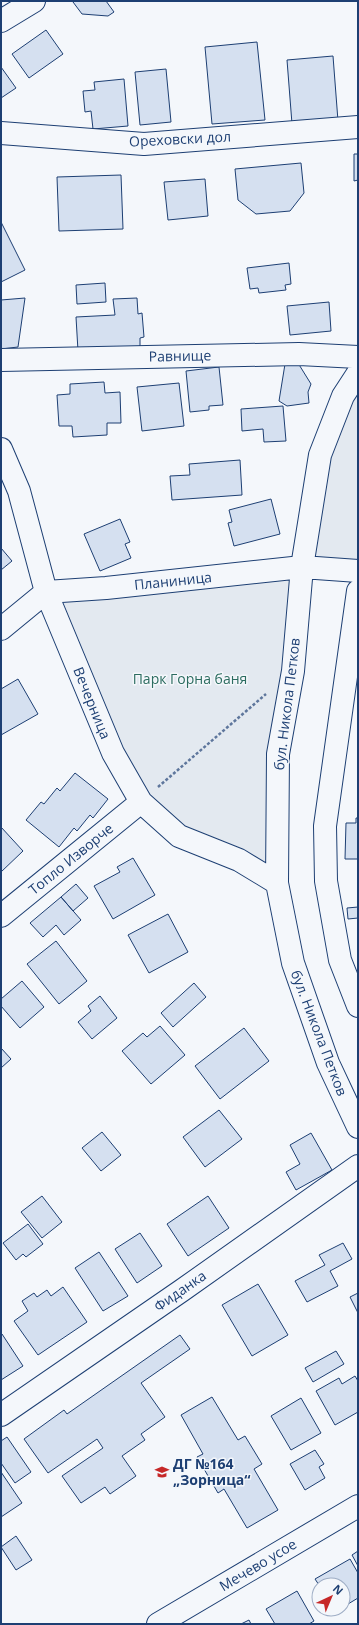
<svg xmlns="http://www.w3.org/2000/svg" width="359" height="1625" font-family="'Open Sans',sans-serif">
	<rect width="100%" height="100%" fill="#f4f7fb"/>
	<!-- park -->
	<path fill="#e3e9f0" stroke="#687fa3" d="M358,377V571L302,567L277,883L141,802L46,592L302,567L320,455Z"/>
	<!-- building -->
	<path fill="#d5e0f0" stroke="#1d3f73" d="M75,1H106L114,12L108,16L82,14L73,2Z
		M46,30L63,54L29,78L12,54Z
		M257,42L265,120L212,124L205,47Z
		M333,56L338,121L292,124L287,60Z
		M1,67L16,88L1,98Z
		M166,69L171,122L140,125L135,72Z
		M124,79L128,126L93,129L91,111L85,112L83,91L95,90L94,82Z
		M354,154H358V180L354,181Z
		M301,163L304,193L290,211L256,214L238,200L235,169Z
		M121,175L123,229L59,231L57,177Z
		M205,179L208,216L168,220L164,182Z
		M1,222L25,270L1,282Z
		M289,263L291,284L285,285L286,290L259,293L258,288L250,289L247,268Z
		M105,283L106,302L77,304L76,285Z
		M25,298L18,347L1,349V300Z
		M137,298L138,314L142,313L144,337L140,338V347L78,351L76,317L115,315L113,299Z
		M329,302L331,331L290,335L287,306Z
		M298,363L311,384L308,392L309,403L287,406L279,401L285,364Z
		M219,367L223,405L209,406V410L190,412L186,371Z
		M104,382L105,393L120,392L121,423H107V435L73,437L72,426H59L57,395L70,394V384Z
		M179,383L184,426L142,431L137,387Z
		M283,406L286,441L264,442L263,429L242,431L241,409Z
		M240,460L242,495L172,500L170,476L190,475L189,464Z
		M271,499L280,534L234,546L228,523L232,522L229,510Z
		M120,519L130,542L125,544L131,558L100,571L84,534Z
		M1,548L12,561L1,570Z
		M18,679L38,714L1,735V689Z
		M75,773L108,799L93,818L90,815L77,831L74,828L59,847L26,820L41,802L44,804L57,788L60,791Z
		M356,818H358V859H345L346,823H356Z
		M1,827L23,851L1,872Z
		M133,858L155,895L113,919L94,886L120,872L117,867Z
		M76,884L88,898L73,911L61,897Z
		M61,897L81,920L64,935L56,925L43,937L30,923Z
		M358,907V918L348,919L347,908Z
		M168,914L188,952L149,973L128,935Z
		M56,941L87,981L59,1004L27,964Z
		M22,981L44,1007L20,1028L1,1006V999Z
		M194,983L206,997L173,1027L161,1013Z
		M100,996L117,1018L92,1039L78,1022L91,1011L88,1006Z
		M160,1026L185,1055L151,1084L122,1051L143,1033L147,1037Z
		M244,1028L269,1061L220,1099L195,1066Z
		M1,1048L11,1059L1,1068Z
		M219,1110L242,1139L205,1167L183,1137Z
		M102,1132L121,1155L101,1171L82,1148Z
		M311,1133L332,1170L296,1190L286,1172L300,1164L290,1145Z
		M42,1196L62,1222L42,1238L21,1212Z
		M208,1196L229,1228L188,1256L167,1224Z
		M28,1224L43,1244L26,1257L23,1254L16,1260L3,1243Z
		M140,1233L162,1266L137,1283L115,1249Z
		M343,1243L352,1259L330,1271L338,1286L307,1302L295,1281L325,1265L319,1255Z
		M99,1252L128,1296L103,1311L75,1268Z
		M258,1284L288,1335L252,1356L222,1305Z
		M63,1287L87,1322L38,1355L14,1321L28,1311L22,1301L34,1293L37,1297L47,1290L51,1296Z
		M358,1293V1313L350,1297Z
		M1,1334H2L23,1366L1,1380Z
		M180,1335L190,1349L141,1383L165,1417L141,1434L145,1440L122,1456L136,1476L110,1494L105,1487L81,1503L62,1476L103,1448L97,1439L48,1473L24,1439L64,1410L67,1414Z
		M336,1351L344,1364L313,1382L305,1368Z
		M355,1376L358,1381V1412L335,1425L316,1391L339,1378L342,1384Z
		M212,1397L238,1440L245,1436L262,1464L254,1469L278,1510L247,1528L224,1489L218,1493L197,1457L203,1454L181,1415Z
		M301,1398L321,1433L291,1450L271,1416Z
		M7,1437L31,1472L15,1483L1,1463V1441Z
		M315,1450L324,1464L319,1467L325,1478L305,1490L290,1464Z
		M1,1472L22,1503L1,1517Z
		M16,1536L32,1560L16,1570L1,1547Z
		M358,1551V1566L352,1555Z
		M350,1559L358,1573V1598L343,1607V1585H319L315,1579Z
		M297,1591L314,1621L309,1624H275L266,1609Z
		M249,1620L251,1624H241Z"/>
	<g fill="none" stroke-linecap="round" stroke-linejoin="round">
		<defs>
			<path id="minor" d="M1,21L34,1
				M1,133L144,144L358,127
				M1,360L299,354L358,357
				M358,373L343,396L320,455L302,567L293,671L278,754L277,883L293,963L328,1063L358,1127
				M1,449L19,491L46,592L113,753L141,802L179,836L239,860L277,883
				M358,591L325,826L326,881L340,960L358,1006
				M1,629L46,592L106,588L302,567L358,571
				M1,916L141,802
				M1,1415L181,1291L358,1166
				M158,1624L358,1506"/>
		</defs>
		<!-- minor casing -->
		<use href="#minor" stroke="#1d3f73" stroke-width="24"/>
		<!-- path -->
		<path stroke="#5e769c" stroke-width="2.5" stroke-dasharray="3 2" stroke-linecap="butt" d="M158,787L266,694"/>
		<!-- minor -->
		<use href="#minor" stroke="#f4f7fb" stroke-width="22"/>
	</g>
	<!-- icons -->
	<defs>
		<symbol id="school-bare" viewBox="-9 -9 18 18"><path d="M0-5L7-2L0 1L-7-2ZM-4 1L0 2.5L4 1V4Q0 6-4 4Z" fill="#c62828" stroke="#f4f7fb" stroke-width="2.5" paint-order="stroke"/></symbol>
	</defs>
	<g fill-rule="evenodd">
		<use href="#school-bare" x="152" y="1462" width="20" height="20"/>
	</g>
	<g text-anchor="middle" stroke-width="3" stroke-linejoin="round" paint-order="stroke">
		<!-- street labels -->
		<g font-size="14" fill="#1d3f73" stroke="#f4f7fb">
			<text transform="translate(180 139) rotate(-3)" y="5">Ореховски дол</text>
			<text transform="translate(180 356) rotate(-1)" y="5">Равнище</text>
			<text transform="translate(173 581) rotate(-6)" y="5">Планиница</text>
			<text transform="translate(92 703) rotate(68)" y="5">Вечерница</text>
			<text transform="translate(287 704) rotate(-83)" y="5">бул. Никола Петков</text>
			<text transform="translate(71 859) rotate(-39)" y="5">Топло Изворче</text>
			<text transform="translate(319 1033) rotate(69)" y="5">бул. Никола Петков</text>
			<text transform="translate(180 1291) rotate(-35)" y="5">Фиданка</text>
			<text transform="translate(258 1565) rotate(-31)" y="5">Мечево усое</text>
		</g>
		<!-- park labels -->
		<g font-size="14" fill="#2c6c60" stroke="#f4f7fb">
			<text x="190" y="684">Парк Горна баня</text>
		</g>
		<!-- poi labels -->
		<g font-size="14" font-weight="bold" fill="#1d3f73" stroke="#f4f7fb" text-anchor="start">
			<text x="173" y="1469">ДГ №164<tspan x="173" dy="16">„Зорница“</tspan></text>
		</g>
	</g>
	<!-- border -->
	<rect width="359" height="1625" fill="none" stroke="#1d3f73" stroke-width="4"/>
	<!-- north arrow -->
	<g transform="translate(331 1597) rotate(44)"><circle r="19" fill="#f4f7fb" stroke="#9eadc5"/>
	<path d="M0-3L7 15L0 10L-7 15Z" fill="#c62828"/>
	<text y="-6" font-size="11" font-weight="bold" text-anchor="middle" fill="#1d3f73">N</text>
	</g>
</svg>
